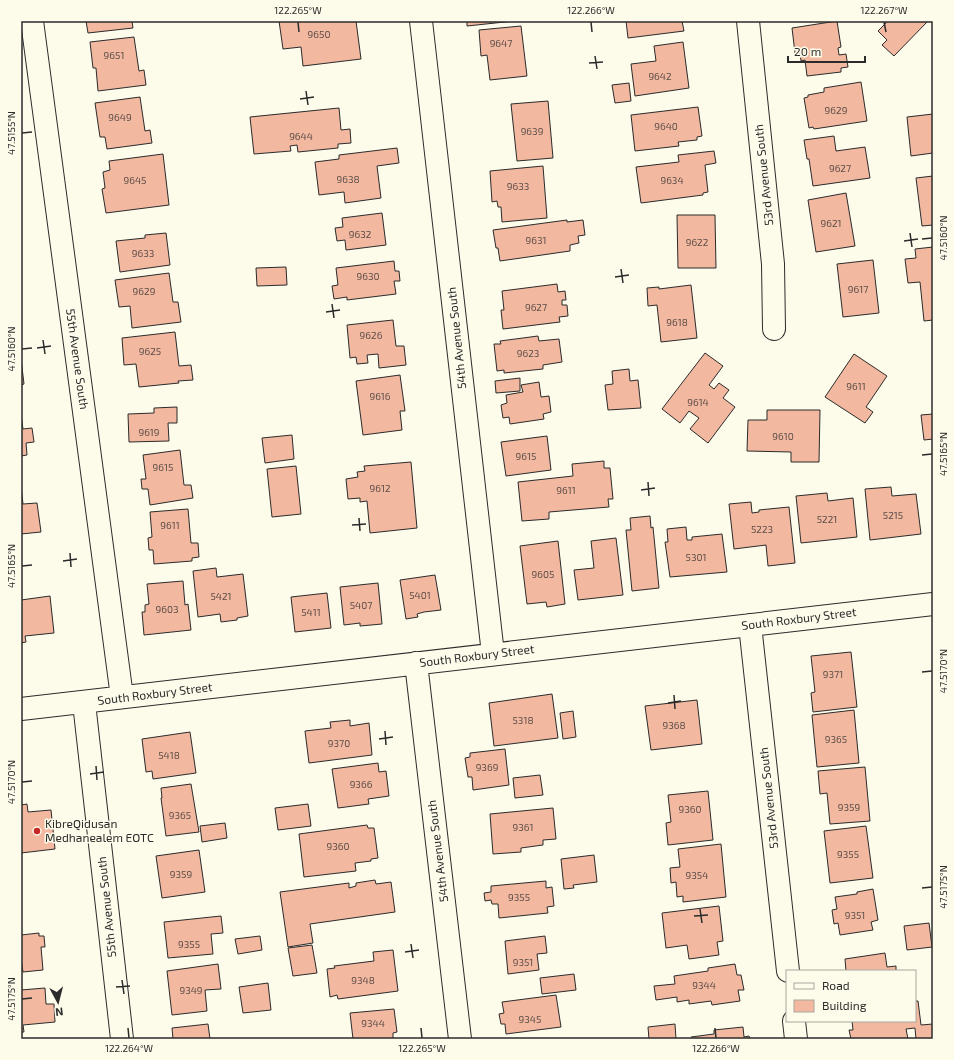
<svg xmlns="http://www.w3.org/2000/svg" width="954" height="1060" font-family="'Exo 2',sans-serif">
	<rect width="100%" height="100%" fill="#fdfbea"/>
	<!-- building -->
	<path fill="#f2b8a0" stroke="#2b2b2b" d="M86,21H132L133,28L88,33Z
		M279,21H356L361,59L303,66L301,47L283,49Z
		M467,21H514L467,26Z
		M626,21H682L684,31L628,38Z
		M837,21L841,47L838,48L839,55L846,54L848,67L841,68V72L807,76L805,60L801,61L800,53H795L792,28Z
		M888,21H928L894,56L882,45L887,40L878,31Z
		M521,26L527,76L490,80L487,55L481,56L479,30Z
		M134,37L139,71L144,70L146,85L98,91L96,68H93L90,42Z
		M683,42L689,88L635,96L631,64L656,61L654,46Z
		M861,82L867,121L814,129L813,127L809,128L804,98L808,97V95L824,92V88Z
		M629,83L631,101L615,103L612,85Z
		M140,97L145,131L150,130L152,143L107,149L105,137H100L95,103Z
		M548,101L553,158L517,161L511,104Z
		M698,107L702,136L697,137V140L678,142L679,146L635,151L631,115Z
		M339,108L341,130L350,129L351,143L338,144V148L298,152L297,145L290,146L291,151L254,154L250,117Z
		M933,114V153L911,156L907,117Z
		M834,136L836,151L865,147L870,178L813,186L809,159H807L804,140Z
		M397,148L399,163L377,166L381,198L345,203L344,192L319,195L315,162L339,159V155Z
		M714,151L716,163L705,165L708,192L703,193V195L641,203L636,167L679,162L678,155Z
		M163,154L169,205L106,213L102,189L105,188L103,172L110,170L109,161Z
		M543,166L547,218L502,222L501,207H498L497,201L492,202L490,171Z
		M933,176V225L922,226L916,178Z
		M846,193L855,246L816,252L808,200Z
		M382,213L386,245L346,250L345,240L337,241L335,228L343,227L342,218Z
		M677,215H715L716,268H678Z
		M567,220V222L583,220L585,235L578,236L579,243L570,245V251L500,261L498,248H496L493,230Z
		M166,233L170,265L120,272L116,241L145,238V235Z
		M933,247V320L924,321L920,282L908,283L905,259L916,258L915,249Z
		M873,260L879,313L843,317L837,264Z
		M394,261L395,271H399L400,281H394L396,294L347,300V297L334,299L332,286L338,285L336,268Z
		M286,267L287,285L257,286L256,268Z
		M169,273L173,302H178L181,322L132,328L130,306L119,307L115,280Z
		M557,284L558,292L565,291L566,300H562V305H567L568,316L559,317L560,322L503,329L501,310H504L502,291Z
		M691,285L697,338L661,342L657,305L648,306L647,288L659,287V289Z
		M393,320L396,346H404L406,365L379,368L378,354L367,355L368,363L357,364L356,357L350,358L347,325Z
		M175,332L179,366L191,365L193,380L178,381L179,383L139,387L136,364L124,365L122,338Z
		M538,336L539,341L559,339L562,362L543,365V369L504,373V370L497,371L494,344H501L500,341Z
		M705,353L723,366L709,385L714,389L719,383L729,390L723,398L735,407L708,443L690,429L699,418L689,411L680,423L662,409Z
		M854,354L887,376L866,407L873,412L865,423L825,397Z
		M21,359L24,384L21,385Z
		M629,369L630,381L638,380L641,408L608,410L605,385L613,384L612,371Z
		M400,375L405,411H400L402,430L363,435L356,381Z
		M520,378V391L496,393L495,381Z
		M539,382L541,397L549,396L551,412L543,414L544,419L510,424L509,417L503,418L501,405L507,403L506,395L523,392L521,385Z
		M177,407V423H168L169,441L129,442L128,414L154,413V408Z
		M767,410H820L819,462H791V452L747,451L748,420H767Z
		M933,414V439L924,440L921,415Z
		M21,415L23,429L32,428L34,442L26,443L27,455L21,456Z
		M292,435L294,459L265,463L262,438Z
		M547,436L551,470L506,476L501,442Z
		M180,450L184,485H191L193,498L150,505L148,489H142L141,479H146L143,455Z
		M604,461V468H610L613,499H608L609,507L549,512V519L522,521L518,482L573,476L572,464Z
		M411,462L417,528L370,533L367,501L360,502V498L348,499L346,479L358,477L357,472L365,471L364,466Z
		M296,466L301,514L272,517L267,469Z
		M21,487L23,504L37,503L41,532L21,534Z
		M891,487L892,496L916,494L921,534L870,540L865,489Z
		M827,493L828,501L853,498L857,537L801,543L796,496Z
		M751,502L752,513L759,512V510L789,507L795,563L768,566L766,545L734,549L729,504Z
		M188,509L191,543H198L199,557L192,558V561L154,564L153,550H149L148,538L152,537L150,512Z
		M650,516L651,528L653,527L659,588L632,591L626,530H631L630,518Z
		M686,527L687,540H692V537L722,534L727,572L670,577L665,542H668L667,529Z
		M616,538L623,595L578,600L574,570L594,568L591,541Z
		M558,541L565,604L547,607L546,602L527,604L520,546Z
		M216,568L217,577L243,574L248,616L237,618V620L221,622L220,614L198,617L193,571Z
		M435,575L441,610L424,612L417,614L418,617L406,619L400,580Z
		M183,581L185,605L188,604L191,630L144,635L142,612H145V605L149,604L147,584Z
		M378,583L382,624L360,626V623L344,625L340,587Z
		M327,593L331,628L295,632L291,597Z
		M50,596L54,633L25,636L26,642L21,643V600Z
		M851,652L857,707L813,712L811,693L815,692L811,656Z
		M552,694L558,738L494,746L489,703Z
		M697,700L702,744L651,750L645,706Z
		M854,710L859,763L817,767L812,715Z
		M573,711L576,737L563,739L560,713Z
		M350,720V726L369,723L372,755L309,763L305,731L331,728L330,722Z
		M190,732L196,773L153,779L152,771L146,772L142,739Z
		M505,749L509,785L473,790L472,777H468L465,758L470,757V753Z
		M378,763L379,772L386,771L389,796L368,799L369,804L338,808L332,769Z
		M865,767L870,821L830,824L827,793L820,794L818,771Z
		M540,775L543,795L515,798L513,778Z
		M191,784L199,832L166,836L161,798H162L161,788Z
		M708,791L713,840L668,845L666,823L671,822L668,795Z
		M27,804L28,812L51,810L55,849L21,853V805Z
		M308,804L311,826L278,830L275,808Z
		M553,808L556,839L543,840V845L521,848V852L493,854L490,814Z
		M225,823L227,838L202,842L200,826Z
		M367,825L368,828H374L378,858L371,859V861L355,863L356,871L304,877L299,834Z
		M866,826L873,878L830,883L824,831Z
		M721,844L726,897L683,902V896L677,897L676,882L671,883L670,868L680,867L678,849Z
		M199,850L205,892L162,898L156,856Z
		M594,855L597,882L573,885L574,888L564,889L561,859Z
		M375,880L376,884L391,882L395,912L310,924L313,943L288,947L280,892L349,883V888L356,886V883Z
		M546,881V888L552,887L554,906L547,907L548,913L499,918L498,904H492L491,900L485,901L484,893L491,892V886Z
		M873,889L878,920L871,922L873,930L840,935L838,923L834,924L832,910L837,909L835,897L857,894V892Z
		M719,906L723,941L717,942L719,955L689,959L687,945L666,948L662,913Z
		M221,916L223,933L211,934L213,954L168,958L164,922Z
		M929,923L932,947L907,950L904,926Z
		M39,933V936H44L45,947H41L43,970L23,972L21,959V935Z
		M260,936L262,950L238,954L235,939Z
		M545,936L547,953L537,954L539,970L508,974L505,941Z
		M312,945L317,973L293,976L288,948Z
		M393,950L398,991L338,999L337,995L330,997L327,969L335,968L334,966L374,961L373,952Z
		M885,953L887,967L896,966V971H846L845,959Z
		M218,964L221,989L205,990L207,1011L172,1015L167,971Z
		M735,964L737,975H741L744,990H738L740,1001L712,1005L711,1001L689,1004V1000L677,1002V997L656,1000L654,986L675,984L674,976L708,971V968Z
		M574,974L576,990L542,994L540,978Z
		M268,983L271,1010L243,1013L239,987Z
		M45,988L46,1004H54L55,1022L23,1025L24,1032H21V990Z
		M556,995L561,1027L506,1034L505,1024H501L499,1014L504,1013L502,1002Z
		M915,1001H918L921,1025L933,1024V1039H916L915,1028L906,1029L908,1039H851L849,1030H853L852,1021H915Z
		M394,1009L397,1032L393,1033V1039H353L350,1013Z
		M208,1024L210,1039H173L172,1028Z
		M675,1024L676,1039H649L648,1027Z
		M743,1027L744,1037L749,1036L750,1039H692L691,1037L714,1034V1030Z"/>
	<g fill="none" stroke-linecap="round" stroke-linejoin="round">
		<defs>
			<path id="minor" d="M32,21L122,697
				M421,21L493,654
				M748,21L773,264L774,329
				M750,625L788,971
				M416,663L460,1039
				M84,703L122,1039
				M21,709L933,604
				M794,1021L796,1039"/>
		</defs>
		<!-- minor casing -->
		<use href="#minor" stroke="#2b2b2b" stroke-width="24"/>
		<!-- minor -->
		<use href="#minor" stroke="#fdfbea" stroke-width="22"/>
	</g>
	<!-- ticks -->
	<path fill="none" stroke="#2b2b2b" stroke-width="1.5" d="M298,22L299,32M591,22L592,32M884,22L886,32M595,56L597,69M589,63L603,62M306,91L308,105M300,99L314,97M22,133L32,132M910,233L912,247M922,239L932,238M904,241L918,239M621,269L623,283M615,277L629,275M332,304L334,318M326,312L340,310M43,340L45,354M37,348L51,346M22,349L32,348M922,455L932,454M648,482L649,496M641,490L655,488M359,518L360,531M352,525L366,524M70,553L71,567M63,561L77,559M22,566L32,565M922,672L932,671M674,695L675,709M668,703L681,701M385,731L386,745M379,739L393,737M96,766L97,780M90,774L104,772M22,782L32,781M922,888L932,887M700,909L702,923M694,916L708,915M411,944L413,958M405,952L419,950M122,980L124,994M116,987L130,986M22,999L32,998M128,1028L129,1038M421,1028L422,1038M715,1028L716,1038"/>
	<!-- markers -->
	<circle fill="#c62828" stroke="#fdfbea" stroke-width="1.5" cx="37" cy="831" r="4"/>
	<g text-anchor="middle" stroke-width="3" stroke-linejoin="round" paint-order="stroke">
		<!-- number labels -->
		<g font-size="10" fill="#5d4e48">
			<text x="319" y="38">9650</text>
			<text x="501" y="47">9647</text>
			<text x="114" y="59">9651</text>
			<text x="660" y="80">9642</text>
			<text x="836" y="114">9629</text>
			<text x="120" y="121">9649</text>
			<text x="666" y="130">9640</text>
			<text x="532" y="135">9639</text>
			<text x="301" y="140">9644</text>
			<text x="840" y="172">9627</text>
			<text x="348" y="183">9638</text>
			<text x="135" y="184">9645</text>
			<text x="672" y="184">9634</text>
			<text x="518" y="190">9633</text>
			<text x="831" y="227">9621</text>
			<text x="360" y="238">9632</text>
			<text x="536" y="244">9631</text>
			<text x="697" y="246">9622</text>
			<text x="143" y="257">9633</text>
			<text x="368" y="280">9630</text>
			<text x="858" y="293">9617</text>
			<text x="144" y="295">9629</text>
			<text x="536" y="311">9627</text>
			<text x="677" y="326">9618</text>
			<text x="371" y="339">9626</text>
			<text x="150" y="355">9625</text>
			<text x="528" y="357">9623</text>
			<text x="856" y="390">9611</text>
			<text x="380" y="400">9616</text>
			<text x="698" y="406">9614</text>
			<text x="149" y="436">9619</text>
			<text x="783" y="440">9610</text>
			<text x="526" y="460">9615</text>
			<text x="163" y="471">9615</text>
			<text x="380" y="492">9612</text>
			<text x="566" y="494">9611</text>
			<text x="893" y="519">5215</text>
			<text x="827" y="523">5221</text>
			<text x="170" y="529">9611</text>
			<text x="762" y="533">5223</text>
			<text x="696" y="561">5301</text>
			<text x="543" y="578">9605</text>
			<text x="420" y="599">5401</text>
			<text x="221" y="600">5421</text>
			<text x="361" y="609">5407</text>
			<text x="167" y="613">9603</text>
			<text x="311" y="616">5411</text>
			<text x="833" y="678">9371</text>
			<text x="523" y="724">5318</text>
			<text x="674" y="729">9368</text>
			<text x="836" y="743">9365</text>
			<text x="339" y="747">9370</text>
			<text x="169" y="759">5418</text>
			<text x="487" y="771">9369</text>
			<text x="361" y="788">9366</text>
			<text x="849" y="811">9359</text>
			<text x="690" y="813">9360</text>
			<text x="180" y="819">9365</text>
			<text x="523" y="831">9361</text>
			<text x="338" y="850">9360</text>
			<text x="848" y="858">9355</text>
			<text x="181" y="878">9359</text>
			<text x="697" y="879">9354</text>
			<text x="519" y="901">9355</text>
			<text x="855" y="919">9351</text>
			<text x="189" y="948">9355</text>
			<text x="523" y="966">9351</text>
			<text x="363" y="984">9348</text>
			<text x="704" y="989">9344</text>
			<text x="191" y="994">9349</text>
			<text x="530" y="1023">9345</text>
			<text x="373" y="1027">9344</text>
		</g>
		<!-- street labels -->
		<g font-size="12" fill="#2b2b2b" stroke="#fdfbea">
			<text transform="translate(764 175) rotate(-96)" y="4">53rd Avenue South</text>
			<text transform="translate(457 338) rotate(-96)" y="4">54th Avenue South</text>
			<text transform="translate(77 359) rotate(82)" y="4">55th Avenue South</text>
			<text transform="translate(799 619) rotate(-7)" y="4">South Roxbury Street</text>
			<text transform="translate(477 656) rotate(-7)" y="4">South Roxbury Street</text>
			<text transform="translate(155 694) rotate(-7)" y="4">South Roxbury Street</text>
			<text transform="translate(769 798) rotate(-96)" y="4">53rd Avenue South</text>
			<text transform="translate(438 851) rotate(-97)" y="4">54th Avenue South</text>
			<text transform="translate(107 907) rotate(-96)" y="4">55th Avenue South</text>
		</g>
		<!-- poi labels -->
		<g font-size="12" fill="#2b2b2b" stroke="#fdfbea" text-anchor="start">
			<text x="45" y="828">KibreQidusan<tspan x="45" dy="14">Medhanealem EOTC</tspan></text>
		</g>
	</g>
	<!-- border -->
	<rect width="954" height="1060" fill="none" stroke="#fdfbea" stroke-width="44"/>
	<!-- legend -->
	<rect x="786" y="970" width="130" height="52" fill="#fdfbea" stroke="#a9a89e"/>
	<rect x="794" y="983" width="20" height="6" fill="#fdfbea" stroke="#a9a89e"/>
	<text x="822" y="990" font-size="12" fill="#2b2b2b">Road</text>
	<rect x="794" y="1000" width="20" height="12" fill="#f2b8a0" stroke="#a9a89e"/>
	<text x="822" y="1010" font-size="12" fill="#2b2b2b">Building</text>
	<!-- north arrow -->
	<g transform="translate(58 1002) rotate(173)" stroke="#fdfbea" stroke-width="3" paint-order="stroke">
	<path d="M0-3L7 15L0 10L-7 15Z" fill="#2b2b2b"/>
	<text y="-6" font-size="11" font-weight="bold" text-anchor="middle" fill="#2b2b2b">N</text>
	</g>
	<!-- scale -->
	<path d="M788 56v6h77v-6" fill="none" stroke="#2b2b2b" stroke-width="2"/>
	<text x="794" y="56" font-size="12" fill="#2b2b2b" stroke="#fdfbea" stroke-width="3" paint-order="stroke">20 m</text>
	<rect x="22" y="22" width="910" height="1016" fill="none" stroke="#2b2b2b" stroke-width="1.5"/>
	<g font-size="10" text-anchor="middle" fill="#2b2b2b">
		<text x="298" y="14">122.265°W</text>
		<text x="591" y="14">122.266°W</text>
		<text x="884" y="14">122.267°W</text>
		<text transform="translate(11 133) rotate(-90)" y="4">47.5155°N</text>
		<text transform="translate(943 238) rotate(-90)" y="4">47.5160°N</text>
		<text transform="translate(11 349) rotate(-90)" y="4">47.5160°N</text>
		<text transform="translate(943 454) rotate(-90)" y="4">47.5165°N</text>
		<text transform="translate(11 566) rotate(-90)" y="4">47.5165°N</text>
		<text transform="translate(943 671) rotate(-90)" y="4">47.5170°N</text>
		<text transform="translate(11 782) rotate(-90)" y="4">47.5170°N</text>
		<text transform="translate(943 887) rotate(-90)" y="4">47.5175°N</text>
		<text transform="translate(11 999) rotate(-90)" y="4">47.5175°N</text>
		<text x="129" y="1052">122.264°W</text>
		<text x="422" y="1052">122.265°W</text>
		<text x="716" y="1052">122.266°W</text>
	</g>
</svg>
